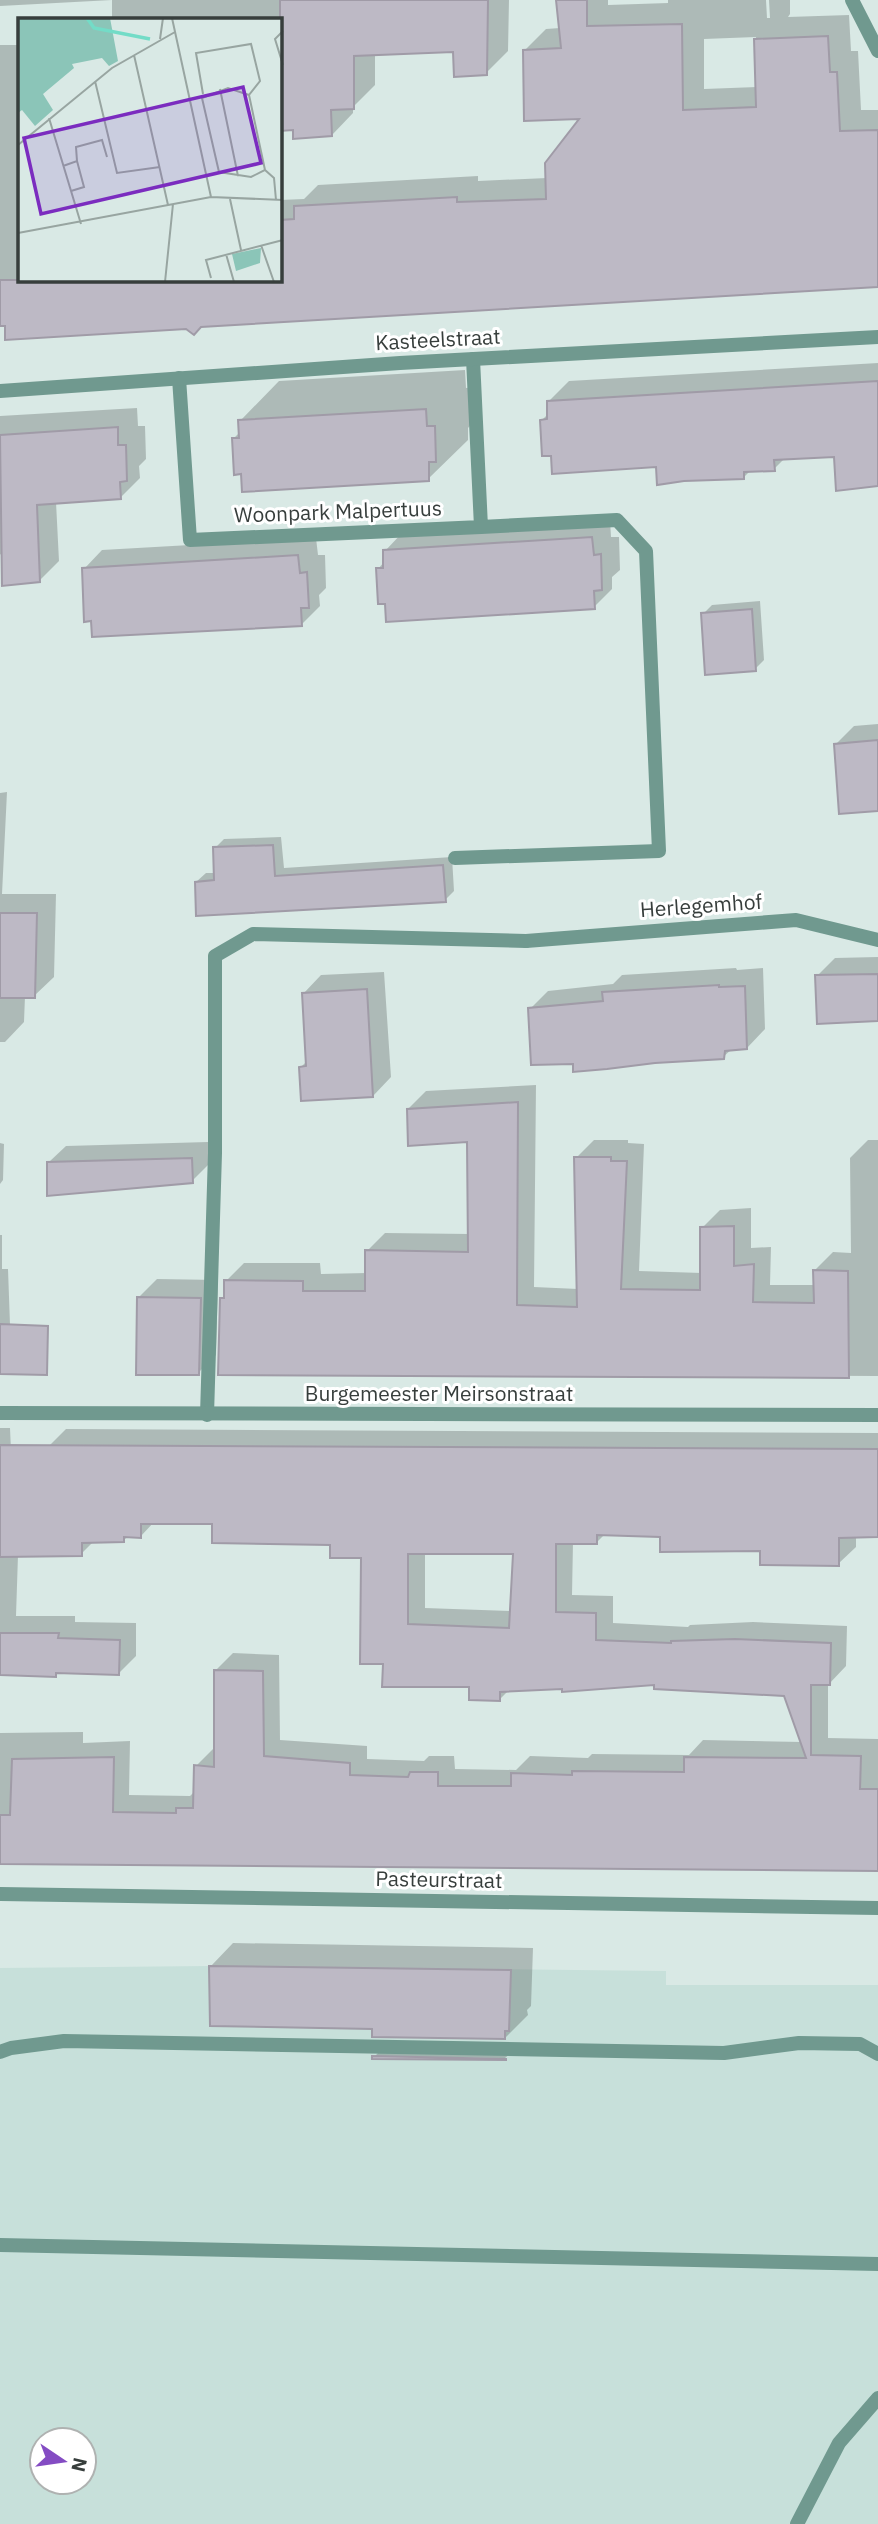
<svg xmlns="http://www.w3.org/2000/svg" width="878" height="2524" font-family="'IBM Plex Sans',sans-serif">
	<rect width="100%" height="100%" fill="#d9e9e5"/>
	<!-- built -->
	<path fill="#c7e0da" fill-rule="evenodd" d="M209,1966L666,1971V1985H878V2524H0V1968ZM42,2440H84V2482H42Z"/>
	<!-- shadow -->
	<path fill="#0003" fill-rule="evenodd" d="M0,0H509L508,51L486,73L455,50L375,53V85L353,107V113L332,135L295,128L280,129V19H112V0L0,6Z
		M557,0H608V5L668,3V0H766L767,18H770L769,0H790V14L788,17L849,15L851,51H858L861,110H878V285L187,327L0,323V45H19V280H280V200L304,199L318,185L478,176V181L547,178L583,117L524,51L546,29L560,28ZM756,37L757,87L704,89V39Z
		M878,363V486L836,456L785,458L774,469L751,470L744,477L658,465L552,454L542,420L549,413V401L569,381Z
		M465,370L466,388L474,387L475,420L468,428V440L428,479L242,472L233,439L240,432V421L279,381Z
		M137,408L138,426H145L146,459L139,466L140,478L120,498L56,502L59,561L39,581L0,554V416Z
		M610,520L611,537H619L620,570L612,577V589L594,607L386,602L378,569L385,561V551L403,532Z
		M316,538L318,555H325L326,588L319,595L320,606L302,624L84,569L102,550Z
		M760,601L764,660L755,669L703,614L712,605Z
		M878,724V809L836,744L854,726Z
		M7,792L2,894H56L54,977L34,996H25L24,1022L5,1042H0V793Z
		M281,837L284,868L452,857L454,891L445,900L196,882L206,873H216L215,848L224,839Z
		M878,957V1019L817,976L835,958Z
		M736,968L737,970L763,968L765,1029L747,1048L732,1049L723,1057L574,1063L530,1009L548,991L613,984L622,975Z
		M384,972L391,1077L373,1096L301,1067L307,1061L303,994L321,975Z
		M536,1085L534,1287L578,1289L576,1158L594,1140H628V1143L644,1144L639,1271L702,1273V1228L720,1210L751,1208V1248L771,1247L770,1285H815V1270L833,1252L851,1253L850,1158L868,1140H878V1376L220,1373L222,1299L226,1294V1281L244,1263H320L321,1274L367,1273V1251L385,1233L470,1234L469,1141L408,1109L426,1091Z
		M208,1142L209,1164L192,1181L49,1162L66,1146Z
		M0,1143L4,1144L3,1180L0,1184Z
		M0,1235H2V1269H8L11,1352L0,1363Z
		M157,1279L218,1280L216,1355L198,1373L139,1297Z
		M0,1428H10L11,1451L49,1446L66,1429L878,1433V1536H856V1547L838,1564L762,1549L662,1535L606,1533L597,1542H573L572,1595L613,1596V1623L688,1627L690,1625L753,1622L847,1626L846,1666L828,1685V1738L878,1739V1869L0,1862V1733L83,1732V1743L130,1741L129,1795L190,1796L195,1791L196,1766L213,1749H216V1670L233,1653L279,1655L280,1740L367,1746V1759L424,1761L429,1756H454L455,1769L516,1770L530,1756L588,1758L592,1754L689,1755L703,1740L802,1742L786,1694L655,1684L509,1690L500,1699L471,1685L384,1662L363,1556L332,1543L214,1522H154L141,1536H128L123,1541H94L81,1554L18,1555L16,1616H75V1622L136,1623V1656L118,1674L59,1672L56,1675L0,1673ZM425,1552L515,1553L512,1611L425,1608Z
		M233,1943L533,1948L531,2006L527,2010L528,2015L505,2038L374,2027L211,1966Z
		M383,2048L512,2052L505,2058L374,2057Z"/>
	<!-- building -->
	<path fill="#bdb9c5" stroke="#a09ba7" stroke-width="2" fill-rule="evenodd" d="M280,0H488L487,75L454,77L453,52L354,56V109L331,110L332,136L293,139V130L280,131Z
		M556,0H587V26L682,24L683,110L756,107L754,39L828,36L830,72H837L840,131L878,130V287L201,327L194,335L186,329L5,340V326H0V280H280V220L294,219V206L457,197V202L546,199L545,163L579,119L524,121L523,50L561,48Z
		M878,381V486L836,491L834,457L774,460L775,471L744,472V479L684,481L657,485L656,467L552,474L551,456H542L540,420L547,419V401Z
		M426,409L427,426H435L436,462H429V481L242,492L241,474L234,475L232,438H239L238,420Z
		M118,427V445H126L127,481L120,482L121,499L37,505L40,582L2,586L0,435Z
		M592,537L594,555L601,554L602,590L594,591L595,609L386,622L385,604H378L376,568H383V550Z
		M298,555L300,573L307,572L309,608H301L302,626L92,637L91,621L84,622L82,568Z
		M752,609L756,671L705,675L701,613Z
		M878,740V811L839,814L834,744Z
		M273,845L275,876L443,865L446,902L196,916L195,882L214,880L213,847Z
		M0,913H37L35,998H0Z
		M878,974V1021L817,1024L815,975Z
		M719,985V987L745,986L747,1049L725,1051L724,1059L655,1063L607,1069L573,1072V1064L531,1065L528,1008L603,1001L602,992Z
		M367,989L373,1097L301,1101L299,1067L306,1066L302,993Z
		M518,1102L517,1305L577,1307L574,1157H611V1161H627L621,1289L700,1290V1227L734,1226V1266L754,1264L753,1302L814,1303L813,1270L848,1271L849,1378L218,1375L220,1298H224V1280L303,1281V1291H365V1250L468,1252L467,1142L408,1146L407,1109Z
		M192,1158L193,1183L47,1196V1162Z
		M137,1297L201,1298L199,1375H136Z
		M0,1324L48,1326L47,1375L0,1374Z
		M0,1445L878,1449V1537L839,1538V1566L760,1565V1551L660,1552V1537L597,1535V1544H556V1612L596,1613V1640L671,1643V1641L735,1639L831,1643L830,1685H811V1755L861,1756L860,1789H878V1871L0,1864V1815H10L12,1759L114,1757L113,1812L176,1813V1808H193L194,1765L214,1767V1670L263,1671L264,1756L350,1763V1775L408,1777L410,1772H438V1786H511V1773L572,1775V1771L684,1772V1757L806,1758L784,1696L654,1689V1685L562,1692V1689L500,1692V1701L469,1700V1687H382L383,1664H360L361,1558H330V1545L212,1543V1524H141V1538L124,1537V1542L82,1543V1556L0,1557ZM408,1554H513L509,1628L408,1624Z
		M0,1633H59L58,1638L120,1640L119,1675L56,1673V1677L0,1675Z
		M209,1966L511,1970L509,2031H505V2039L372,2037V2029L210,2026Z
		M372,2056L506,2059V2060L372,2059Z"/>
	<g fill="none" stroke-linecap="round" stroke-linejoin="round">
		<!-- lane -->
		<path stroke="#70998f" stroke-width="14" d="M179,378L190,540L481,527L473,359
			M455,858L659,851L646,551L617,520L481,527
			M207,1415L215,1153V956L253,934L526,941
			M0,2052L11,2048L64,2041L724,2053L799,2043L860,2044L878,2054
			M0,2245L878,2264
			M797,2524L839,2443L878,2398"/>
		<!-- street -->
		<path stroke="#70998f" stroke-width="14" d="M852,0L878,51
			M0,391L400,363L878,337
			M526,941L796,920L878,940
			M0,1413L878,1415
			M0,1894L878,1908"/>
	</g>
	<g text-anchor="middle" stroke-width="6" stroke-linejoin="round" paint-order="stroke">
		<!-- street labels -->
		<g font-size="21" fill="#373e3c" stroke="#fff">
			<text transform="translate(438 340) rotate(-3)" y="7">Kasteelstraat</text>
			<text transform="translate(338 512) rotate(-2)" y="7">Woonpark Malpertuus</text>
			<text transform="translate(701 906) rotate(-4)" y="7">Herlegemhof</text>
			<text x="439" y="1401">Burgemeester Meirsonstraat</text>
			<text transform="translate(439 1880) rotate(1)" y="7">Pasteurstraat</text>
		</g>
	</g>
	<!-- overview -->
	<g transform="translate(18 18)">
		<rect width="264" height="264" fill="#d9e9e5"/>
		<path d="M0,0H92L100,43L91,48L84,40L54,46L56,50L25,76L35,92L17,108L4,92L0,95ZM243,230L242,245L218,253L214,236Z" fill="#8bc5b8"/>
		<path fill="none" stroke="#73dcc7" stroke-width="3.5" d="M69,0L76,10L132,21"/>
		<path fill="none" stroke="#98a5a1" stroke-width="2" d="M154,0L193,179M265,13L257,21L265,47M142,21L145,0M116,37L150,187M77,63L99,155L142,149M202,71L220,158M185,76L178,35L233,26L242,63L231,77L247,152L233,159L201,154L184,80L210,70L231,77M31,100L63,206M0,127L94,50L157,14M59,143L58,129L84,122L89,139M45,148L59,143L66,169L53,173M247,152L256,160L258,182M212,181L223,232M0,215L193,179L265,182M243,227L256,264M208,236L216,264M193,260L188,242L265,222M147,264L155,186"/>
		<path fill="#7b2cbf" fill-opacity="0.15" stroke="#7b2cbf" stroke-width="3.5" d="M225,69L243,145L23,196L6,120Z"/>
		<rect width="264" height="264" fill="none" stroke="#373e3c" stroke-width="3.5"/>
	</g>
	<!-- north arrow -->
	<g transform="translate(63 2461) rotate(103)"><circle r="33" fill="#ffffff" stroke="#afb2b1" stroke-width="2"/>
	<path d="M0-5L12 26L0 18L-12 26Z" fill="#844cc3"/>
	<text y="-10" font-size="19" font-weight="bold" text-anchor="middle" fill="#373e3c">N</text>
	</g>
</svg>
